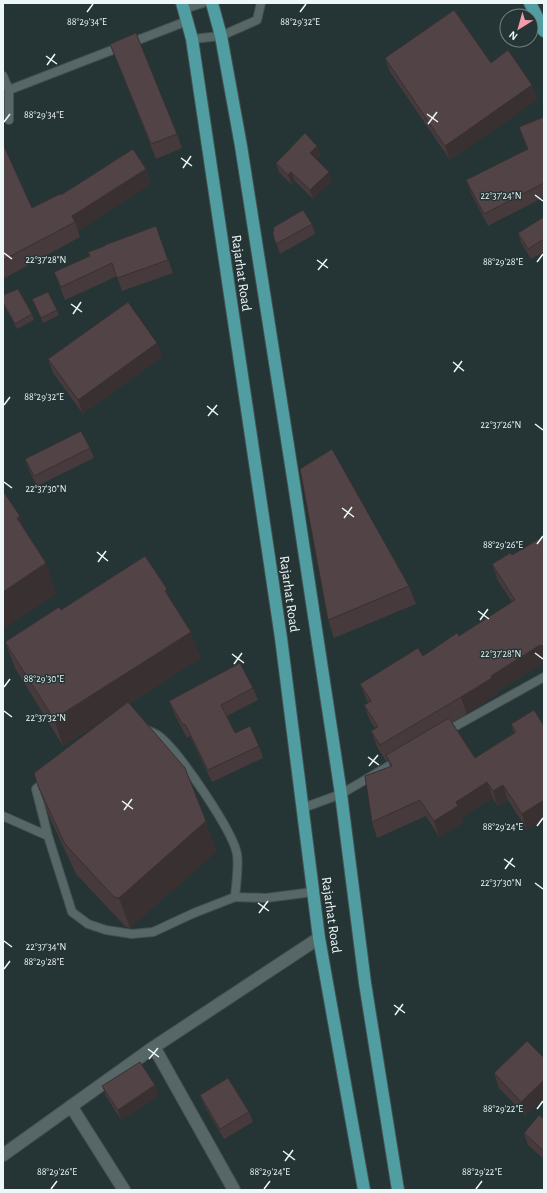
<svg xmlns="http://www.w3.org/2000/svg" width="547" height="1193" font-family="'Alegreya Sans',sans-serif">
	<rect width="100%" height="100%" fill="#253435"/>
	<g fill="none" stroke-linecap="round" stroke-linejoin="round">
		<defs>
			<path id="lane" d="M184,9L203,3
				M192,39L221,36L257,20L261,3
				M3,76L9,90
				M9,120V90L187,21
				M147,730C151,732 157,734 160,737C179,752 233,831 237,854C239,866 236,885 235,897L266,898L313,892
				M445,732L544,677
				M303,808L341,794L399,760
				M3,816L48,836L36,789L46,780
				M48,836L72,912L88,924L106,930L132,934L153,932L194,913L235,897"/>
			<path id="street" d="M154,1047L234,1190
				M71,1106L124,1190
				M3,1155L154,1047L319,938"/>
			<path id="primary" d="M182,3L192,39L281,638L319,938L364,1190
				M212,3L221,36L241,146L294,484L341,794L365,983L398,1190
				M530,3L544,31"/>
		</defs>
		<!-- lane casing -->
		<use href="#lane" stroke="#445151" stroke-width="10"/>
		<!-- street casing -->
		<use href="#street" stroke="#445151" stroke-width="14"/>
		<!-- primary casing -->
		<use href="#primary" stroke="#445151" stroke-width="14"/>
		<!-- lane -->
		<use href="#lane" stroke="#576667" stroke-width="8"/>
		<!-- street -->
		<use href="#street" stroke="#576667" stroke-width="12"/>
		<!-- primary -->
		<use href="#primary" stroke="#509da2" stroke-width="12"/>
	</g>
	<!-- wall -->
	<path fill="#473a3c" d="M110,44L177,134L182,148L156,159Z
		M385,58L532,85L538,99L450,160L390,72Z
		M544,117V197L488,226L471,193L466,180L527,149L519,127Z
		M3,144L32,208L61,195L146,169L151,184L78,231L80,237L3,279Z
		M317,146L320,155L316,159L332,181L313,199L295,181L291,184L279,172L276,163Z
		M544,217V252L531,259L521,243L518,233Z
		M312,224L315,234L280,254L273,234Z
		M156,226L173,273L122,291L117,276L65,300L59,285L54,272Z
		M3,295L32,314L34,320L17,329L3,304Z
		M32,299L57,310L59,315L43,323Z
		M157,343L162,357L83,414L53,373L48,359Z
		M90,448L94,458L37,486L29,470L25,459Z
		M544,536V662L497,692L498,694L452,723L475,758L514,733L511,724L534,710L527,830L508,800L498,807L493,798L462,817L464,822L439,837L426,816L377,838L372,822L390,767L388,760L386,761L377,747L371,731L375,728L370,721L364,705L368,703L360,684L423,656L459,636L512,602L498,581L492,564L512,555Z
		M409,586L416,604L334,638L328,620Z
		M172,601L201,658L129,704L217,851L130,928L126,927L76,874L49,816L38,786L107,718L63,746L15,668L5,642L61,610Z
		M253,688L258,700L227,716L235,733L259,746L263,758L212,782L190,736L187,738L174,713L169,701Z
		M527,1041L526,1116L499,1088L494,1073Z
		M155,1085L159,1096L121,1120L106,1096L102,1086Z
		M200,1095L249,1112L253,1122L224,1139L204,1105Z
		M544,1119V1159L528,1145L524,1133Z"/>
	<!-- shaded-wall -->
	<path fill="#393031" d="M532,85L538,99L450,160L445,146Z
		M317,146L320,155L314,161L310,153Z
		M146,169L151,184L78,231L75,222L72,216Z
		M291,172L295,181L291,184L288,175Z
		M329,172L332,181L313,199L310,190Z
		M157,343L162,357L83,414L78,400Z
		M20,516L31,547L17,518Z
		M46,563L57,594L3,629V592Z
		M167,589L177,616L165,591Z
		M191,632L201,658L63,746L54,719Z
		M540,645L544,654V662L497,692L498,694L467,714L461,697L491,676Z
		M544,645V653L541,646Z
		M487,782L493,798L462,817L464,822L439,837L434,821L456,802Z
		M503,785L508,800L498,807L493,791Z
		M544,800V820L527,830L522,814Z
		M206,821L217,851L130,928L119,898Z
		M544,1080V1099L526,1116L521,1102Z
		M155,1085L159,1096L121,1120L118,1110Z"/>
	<!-- building -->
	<path fill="#524446" stroke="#393031" d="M454,10L491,63L508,50L532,85L445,146L385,58Z
		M136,33L177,134L151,144L110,44Z
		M544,117V183L484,214L466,180L528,149L519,127Z
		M305,133L317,146L310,153L329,172L310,190L291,172L288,175L276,163Z
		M3,144L32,208L60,194L61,195L133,149L146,169L72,216L75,222L3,260Z
		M303,210L312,224L276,244L273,234L274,227Z
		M544,217V239L528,249L518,233Z
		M156,226L168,260L117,278L112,263L61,287L54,272L90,256L88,252L105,246V245Z
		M18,289L32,314L15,324L3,302V295Z
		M48,292L57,310L41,318L32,299Z
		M128,302L157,343L78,400L48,359Z
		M81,431L90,448L34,476L25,459Z
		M332,449L409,586L328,620L300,469Z
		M3,491L20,516L17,518L46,563L3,592Z
		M544,536V645L541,646L540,645L513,662L491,676L492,678L461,697L380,745L371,731L378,727L364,705L371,701L360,684L418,648L423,656L457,633L459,636L515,600L492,564L510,553L512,555Z
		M145,556L167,589L165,591L191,632L54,719L5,642L59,607L61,610Z
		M240,663L253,688L221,705L235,733L250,726L259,746L208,770L185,724L183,725L169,701Z
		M128,702L185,768L206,821L119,898L114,897L65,844L38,786L34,773Z
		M534,710L544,726V800L522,814L503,785L493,791L487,782L456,802L458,806L434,821L420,800L372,822L365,776L392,766L386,755L449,718L475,758L516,732L511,724Z
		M527,1041L544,1058V1080L521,1102L494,1073Z
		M140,1062L155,1085L118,1110L102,1086Z
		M228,1078L249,1112L220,1129L200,1095Z
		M539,1115L544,1119V1151L524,1133Z"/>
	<!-- ticks -->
	<path fill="none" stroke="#eef7f7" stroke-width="1.5" d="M87,12L93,4M300,12L306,4M46,56L57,64M47,65L55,54M427,114L438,122M4,122L10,114M428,124L437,112M181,158L192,166M183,168L191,156M535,195L543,201M4,253L12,259M317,260L328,268M537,262L543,254M318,270L327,259M71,304L82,312M73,314L81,302M453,362L464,371M454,372L462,361M4,405L10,397M207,406L218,415M208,416L217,405M535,424L543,430M4,482L12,488M342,508L354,517M344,518L352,507M537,544L543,536M97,552L108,561M98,562L106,551M478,611L489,619M480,620L488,609M535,653L543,659M232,654L244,663M234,664L242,653M4,687L10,679M4,711L12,717M368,757L379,765M369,766L378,755M122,801L133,809M124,810L132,799M537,826L543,818M504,859L515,867M505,869L513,858M535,883L543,889M258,903L269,911M259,913L268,901M4,941L12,947M4,969L10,961M394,1005L405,1013M395,1015L403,1004M148,1049L159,1057M149,1059L158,1048M537,1109L543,1101M283,1151L295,1160M285,1161L293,1150M51,1189L57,1181M264,1189L270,1181M476,1189L482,1181"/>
	<g text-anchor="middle" stroke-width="3" stroke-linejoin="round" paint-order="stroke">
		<!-- street labels -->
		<g font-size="14" fill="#eef7f7" stroke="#253435">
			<text transform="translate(242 273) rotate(82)" y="5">Rajarhat Road</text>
			<text transform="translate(290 594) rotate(82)" y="5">Rajarhat Road</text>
			<text transform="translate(332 915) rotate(82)" y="5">Rajarhat Road</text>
		</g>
	</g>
	<g font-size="10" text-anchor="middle" fill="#eef7f7" stroke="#253435" stroke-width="3" stroke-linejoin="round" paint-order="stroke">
		<text x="87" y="25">88°29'34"E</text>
		<text x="300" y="25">88°29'32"E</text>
		<text x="44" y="118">88°29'34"E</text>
		<text x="501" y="199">22°37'24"N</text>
		<text x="46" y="263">22°37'28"N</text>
		<text x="503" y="265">88°29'28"E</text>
		<text x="44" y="400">88°29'32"E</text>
		<text x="501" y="428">22°37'26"N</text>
		<text x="46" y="492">22°37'30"N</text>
		<text x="503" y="548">88°29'26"E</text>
		<text x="501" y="657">22°37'28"N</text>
		<text x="44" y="682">88°29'30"E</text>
		<text x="46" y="721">22°37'32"N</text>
		<text x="503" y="830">88°29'24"E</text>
		<text x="501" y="886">22°37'30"N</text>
		<text x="46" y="950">22°37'34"N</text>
		<text x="44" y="965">88°29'28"E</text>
		<text x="503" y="1112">88°29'22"E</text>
		<text x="57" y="1175">88°29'26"E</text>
		<text x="270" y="1175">88°29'24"E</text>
		<text x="482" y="1175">88°29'22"E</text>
	</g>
	<!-- border -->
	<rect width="547" height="1193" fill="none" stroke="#eef7f7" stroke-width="8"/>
	<!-- north arrow -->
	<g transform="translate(519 28) rotate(217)"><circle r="19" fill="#253435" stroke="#758283"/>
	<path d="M0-3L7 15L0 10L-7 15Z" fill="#f39aab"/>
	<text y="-6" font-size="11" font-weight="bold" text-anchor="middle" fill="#eef7f7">N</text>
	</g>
</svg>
